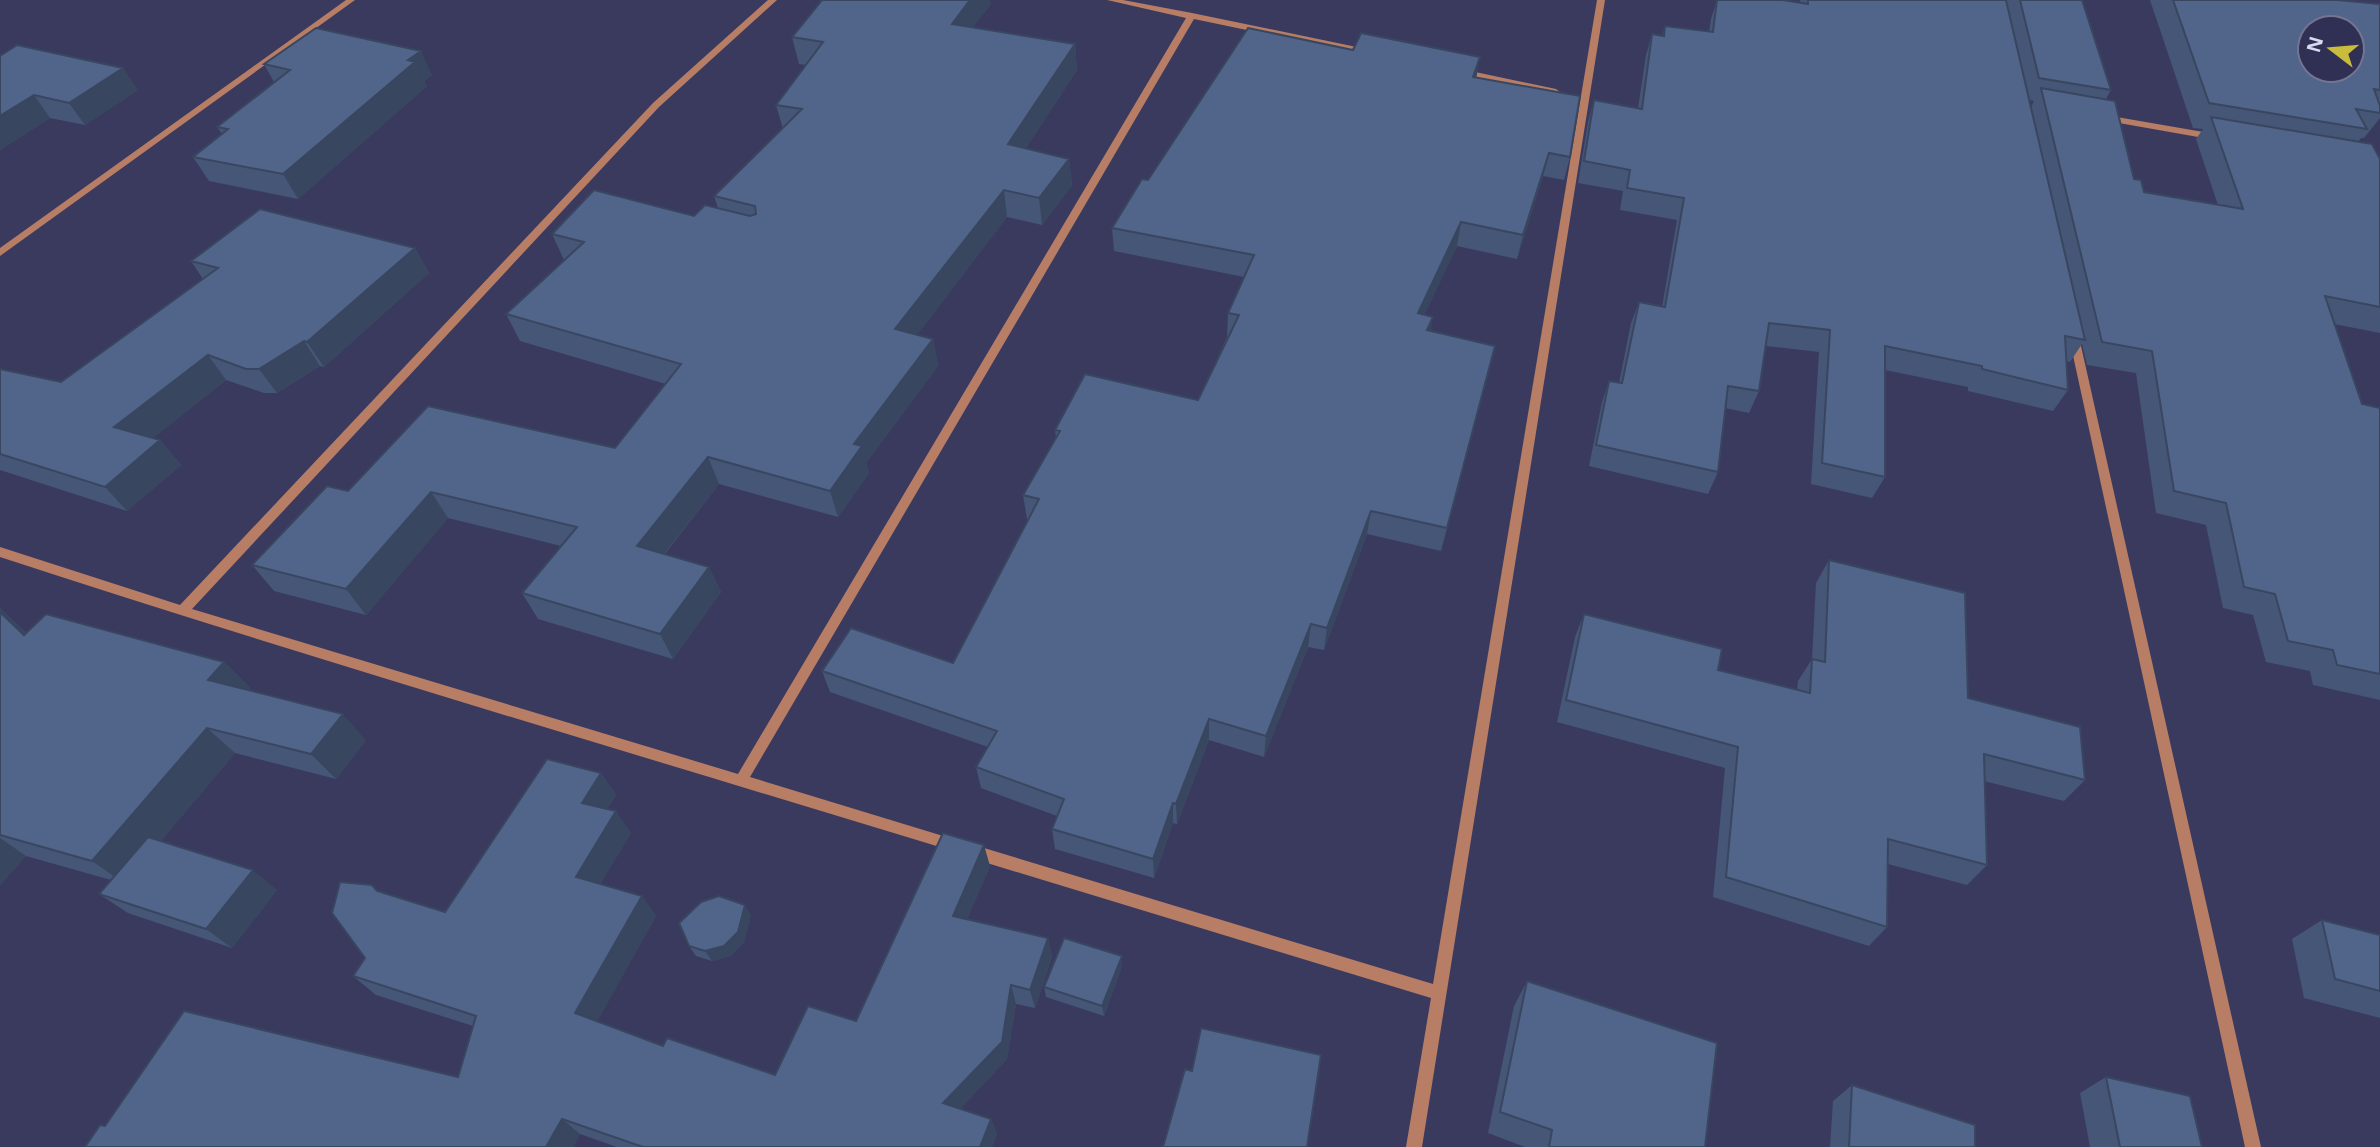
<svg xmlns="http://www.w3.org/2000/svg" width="2380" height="1147" font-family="'Noto Sans',sans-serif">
	<rect width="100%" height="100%" fill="#3a3a5f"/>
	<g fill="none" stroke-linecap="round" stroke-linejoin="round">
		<!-- minor -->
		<path fill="#b87d65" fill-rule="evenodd" d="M346,0H355L0,256V248Z
			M768,0H777L659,107L192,609L738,774L1186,18L1107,0H1123L1192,13L1371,50V54L1368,55L1194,19L750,777L953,839L958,840L960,845L958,850L953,851C635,754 316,660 0,557V547L180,605L653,103Z
			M1597,0H1605L1422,1147H1406L1431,998L974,859L969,857L967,852L969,847L974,845L1433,984Z
			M1461,69L1556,89L1560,92L1556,95L1458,74L1457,72Z
			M2105,115L2215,134L2219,137L2215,140L2102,120L2101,118Z
			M2074,334L2079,337L2261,1147H2245L2069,337Z"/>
	</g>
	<!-- wall -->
	<path fill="#465676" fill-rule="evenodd" d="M1717,0L1800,3V0H2082L2111,90L2106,99L2134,179L2144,192L2218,205L2196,139L2203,129L2193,128L2150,0H2338L2380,4V118L2364,138H2361L2358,142L2380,159V333L2334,324L2362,404L2380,408V700L2313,685L2310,671L2266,662L2253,615L2223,608L2206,525L2156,513L2136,373L2087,365L2082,344L2070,362L2066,361L2068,390L2053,411L1968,391V387L1885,370V477L1872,498L1811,484L1819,352L1766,346L1759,391L1749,413L1725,408L1718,472L1708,494L1589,466L1602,402L1609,381L1619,383L1631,323L1639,302L1662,307L1677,220L1620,210L1623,191L1578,183L1588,122L1594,100L1638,108L1646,55L1652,34L1662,36L1665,26L1709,32L1711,19ZM2029,100L2034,101L2031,107Z
		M991,4L973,27L1075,44L1077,70L1026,148L1069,159L1072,185L1042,225L1007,217L917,335L933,339L938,366L866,463L869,473L838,517L719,484L665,554L709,567L721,592L673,659L538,619L522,593L561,546L448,518L366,615L274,591L252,565L348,491L615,448L666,384L520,341L506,314L564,260L552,234L694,216L718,208L714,196L783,129L776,105L806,65L799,64L792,37Z
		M0,56L138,90L85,125L50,118L0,150Z
		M264,64L432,75L424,81L427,86L298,199L209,181L193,157L222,134L217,127L274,82Z
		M1477,78L1570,157L1564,180L1543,176L1517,259L1457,246L1424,315L1431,331L1495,346L1441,551L1367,534L1324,650L1308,647L1264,757L1209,740L1177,824L1173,823L1154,878L1055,849L1052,829L1057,816L981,788L976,767L988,747L830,692L822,671L953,663L1028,519H1027L1023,495L1056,438L1055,430L1198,400L1227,337L1228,313L1244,277L1114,251L1112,228L1148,180Z
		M415,248L429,273L324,367L320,366L277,393H264L226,380L153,438L160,440L181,465L127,511L0,470V369L61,382L203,279L191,261Z
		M1829,560L1968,698L2085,780L2064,801L1984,781L1987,865L1967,885L1888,864L1887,927L1869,946L1713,897L1725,768L1557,722L1575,637L1584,614L1718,670L1797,690L1798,681L1812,659L1816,583Z
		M0,608L26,633L224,662L250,688L248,690L366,740L336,779L235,753L161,841L277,890L232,948L128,913L99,894L111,880L26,856L0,885Z
		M601,773L616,795L607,809L631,833L600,884L642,896L656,916L597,1021L663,1046L775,1075L856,1021L990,866L967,919L1048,938L1052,957L1035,1008L1016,1004L1007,1059L960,1109L991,1119L997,1134L992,1147H617L580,1134L573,1147H85L105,1126L458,1077L473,1026L376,995L353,976L365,958L380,892L445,912Z
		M751,915L744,942L731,956L712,961L696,956L689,946Z
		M2322,920L2380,935V1018L2304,998L2292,939Z
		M1122,956V966L1104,1016L1046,997L1044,987Z
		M1527,981L1705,1147H1525L1488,1133L1514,1006Z
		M2106,1077L2202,1147H2090L2080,1093Z
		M1852,1085L1975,1147H1830L1833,1101Z"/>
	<!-- shaded-wall -->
	<path fill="#394660" d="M970,0H990L991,4L956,50L952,24Z
		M1075,44L1077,70L1011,171L1008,144Z
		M421,51L432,75L424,81L427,86L298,199L283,174L408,60Z
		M1480,57L1476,80L1473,77Z
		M123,68L138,90L85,125L69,103Z
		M34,95L50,118L0,150V116Z
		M1549,153L1543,176L1517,259L1523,235Z
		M1069,159L1072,185L1042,225L1039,198Z
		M1004,190L1007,217L901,356L895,329Z
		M1461,222L1457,246L1414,337L1418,313Z
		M415,248L429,273L324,367L307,342Z
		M1433,317L1429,341L1427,330Z
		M933,339L938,366L866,463L869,473L838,517L830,491L854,444Z
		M304,341L320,366L277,393L259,369Z
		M1495,346L1489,370L1441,551L1447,528Z
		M208,355L226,380L136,452L114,427Z
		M160,440L181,465L127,511L105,487Z
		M708,457L719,484L650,572L637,546Z
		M431,492L448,518L366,615L346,589Z
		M1371,511L1367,534L1324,650L1327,628Z
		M709,567L721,592L673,659L660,634Z
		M0,608L55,662L24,635L0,612Z
		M1311,624L1308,647L1264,757L1266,736Z
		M224,662L250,688L234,706L208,680Z
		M343,714L366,740L336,779L311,754Z
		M1209,719V740L1177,824L1176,804Z
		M207,728L235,753L125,884L92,861Z
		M601,773L616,795L597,824L582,803Z
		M1173,803V823L1154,878L1153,859Z
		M616,811L631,833L592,898L576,877Z
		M0,838L26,856L0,885Z
		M984,845L990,866L960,936L953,916Z
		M253,870L277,890L232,948L206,929Z
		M642,896L656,916L592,1031L575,1013Z
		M745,905L751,915L744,942L731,956L712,961L705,951Z
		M1048,938L1052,957L1035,1008L1030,990Z
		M1122,956V966L1104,1016L1102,1006Z
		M1011,985L1016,1004L1007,1059L951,1119L943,1103Z
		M562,1119L580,1134L573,1147H546Z
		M991,1119L997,1134L992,1147H980Z"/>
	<!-- building -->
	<path fill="#516489" stroke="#394660" stroke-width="2" fill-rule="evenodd" d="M822,0H970L952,24L1075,44L1008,144L1069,159L1039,198L1004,190L895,329L933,339L854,444L862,446L830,491L708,457L637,546L709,567L660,634L522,593L577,527L431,492L346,589L252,565L327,486L348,491L428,406L615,448L681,364L506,314L584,242L552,234L594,190L694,216L705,205L750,216L756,214L755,206L714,196L802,109L776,105L823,42L792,37Z
		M1717,0H1783L1808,4V0H2006L2085,340L2065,336L2068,390L1982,369V366L1885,346V477L1822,463L1830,330L1769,323L1759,391L1728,386L1718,472L1596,445L1609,381L1622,383L1639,302L1665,307L1684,198L1627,188L1630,170L1584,161L1594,100L1642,109L1652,34L1664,36L1665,26L1713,32Z
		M2020,0H2082L2111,90L2039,78Z
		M2173,0H2338L2380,4V90L2374,89L2380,106V113L2356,109L2367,129L2209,103ZM2310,28H2352V70H2310Z
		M316,28L421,51L408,60L415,62L283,174L193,157L228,129L217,127L290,70L264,64Z
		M1248,28L1353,50L1361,33L1480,57L1473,77L1580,96L1570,157L1549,153L1523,235L1461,222L1418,313L1433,317L1427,330L1495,346L1447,528L1371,511L1327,628L1311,624L1266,736L1209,719L1176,804L1173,803L1153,859L1052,829L1064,799L976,767L997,731L822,671L851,628L953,663L1039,499L1023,495L1060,431L1055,430L1085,374L1198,400L1239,315L1228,313L1254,255L1112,228L1142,179L1148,180Z
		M17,45L123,68L69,103L34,95L0,116V56Z
		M2041,88L2115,101L2134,179L2141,180L2144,192L2243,209L2211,117L2372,144L2380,159V307L2325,296L2362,404L2380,408V674L2337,665L2333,650L2288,641L2275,594L2244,587L2226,503L2174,491L2152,351L2102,342Z
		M260,209L415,248L307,342L304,341L259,369H246L208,355L114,427L160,440L105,487L0,454V369L61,382L218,268L191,261Z
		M1829,560L1965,593L1968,698L2080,727L2085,780L1984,754L1987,865L1888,839L1887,927L1726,877L1738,747L1566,700L1584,614L1722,649L1718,670L1810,693L1812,659L1825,662Z
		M0,612L24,635L46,614L224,662L208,680L343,714L311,754L207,728L92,861L0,835Z
		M547,759L601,773L582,803L616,811L576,877L642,896L575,1013L663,1046L667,1038L775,1075L808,1006L856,1021L943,833L984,845L953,916L1048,938L1030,990L1011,985L1002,1042L943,1103L991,1119L980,1147H643L562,1119L546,1147H85L100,1125L105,1126L184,1011L458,1077L476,1016L353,976L365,958L332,913L340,882L372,885L377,891L445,912Z
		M148,837L253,870L206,929L99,894Z
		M719,896L745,905L738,932L724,946L705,951L689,946L679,923L701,902Z
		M2322,920L2380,935V991L2335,979Z
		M1064,938L1122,956L1102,1006L1044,987Z
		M1527,981L1717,1043L1705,1147H1549L1552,1130L1500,1112Z
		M1201,1028L1321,1055L1307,1147H1163L1185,1069L1192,1071Z
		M2106,1077L2190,1096L2202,1147H2120Z
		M1852,1085L1975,1125V1147H1849Z"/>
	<!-- north arrow -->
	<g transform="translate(2331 49) rotate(286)"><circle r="33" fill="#303054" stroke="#747493" stroke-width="2"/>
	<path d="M0-5L12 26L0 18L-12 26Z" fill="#c9bb3b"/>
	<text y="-10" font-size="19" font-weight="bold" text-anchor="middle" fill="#d9daf1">N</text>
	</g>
</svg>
